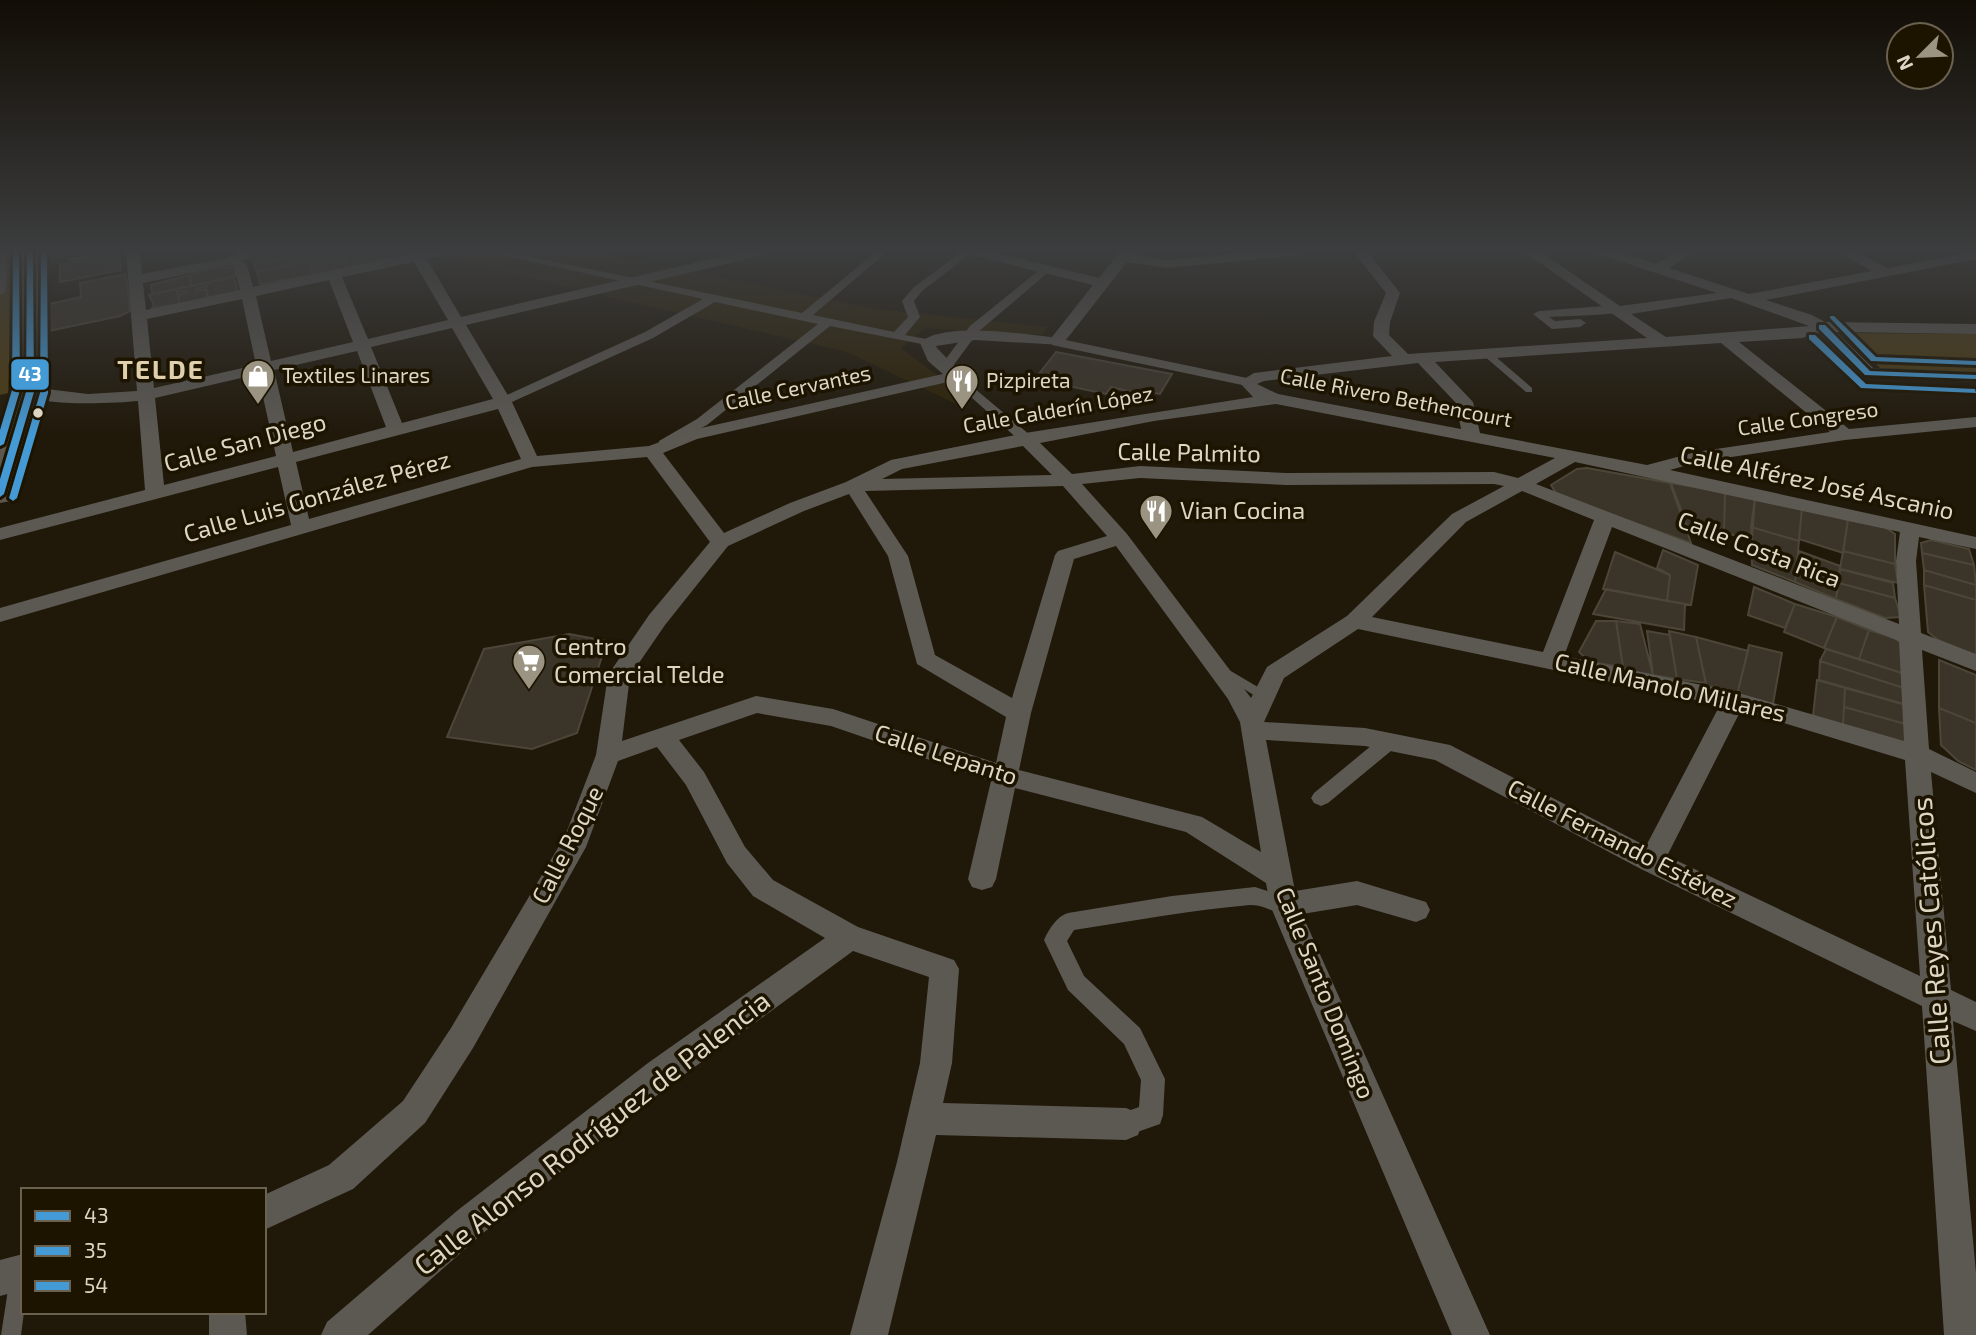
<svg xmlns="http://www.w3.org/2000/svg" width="1976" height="1335" font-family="'Exo 2',sans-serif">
	<rect width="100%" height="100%" fill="#201809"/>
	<!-- built -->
	<path fill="#2e2206" d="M412,251H592L876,309L1047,327L1043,335L925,328L901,348L968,399L956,404L847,352Z"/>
	<!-- green -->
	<path fill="#4d3c13" d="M0,251H17L8,393L0,395Z
		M1845,333L1976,334V372L1880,368Z"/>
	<!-- building -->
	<path fill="#3b3428" stroke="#4c4639" stroke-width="2" d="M48,251H92L48,259Z
		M268,251H300L307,254L296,253L289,256H292L254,264L253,259Z
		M316,251H357L343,254L348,268L313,275L307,254Z
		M357,251L396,252L432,251L381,261L377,252Z
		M357,251L377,252L381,261L348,268L343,254Z
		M119,253L121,270L60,282V265Z
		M307,254L309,261L257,272L254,264Z
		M309,261L313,275L260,284L257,272Z
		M226,267L235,268L236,276L191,286V274Z
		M126,274L130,311L120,316L49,331V304L81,297L80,283Z
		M189,275L191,286L152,294L151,285Z
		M234,277L238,292L208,298L205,283Z
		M205,283L206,286L196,289L197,291L206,289L208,299L179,304L178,295L187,293L186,291L177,292V289Z
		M177,289L179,304L152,308L154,305L149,295Z
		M1056,352L1124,365L1172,374L1160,394L1149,392L1147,396L1111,387L1106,394L1035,379Z
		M1587,468L1670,483L1691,543L1557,495L1551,485L1577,469Z
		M1671,483L1725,492L1724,533L1687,526Z
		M1725,492L1755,498L1752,539L1724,533Z
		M1755,498L1802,508L1799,541L1751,527Z
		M1802,508L1848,520L1843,553L1799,539Z
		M1848,520L1885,527L1895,534V564L1843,551Z
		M1751,527L1799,541L1795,582L1752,565Z
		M1931,540L1969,549L1974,565L1922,553L1921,543Z
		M1663,550L1698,565L1691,605L1667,601L1670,575L1657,568Z
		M1799,551L1840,566L1836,599L1795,582Z
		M1843,551L1895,564L1898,583L1840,569Z
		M1615,552L1670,575L1667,601L1603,589Z
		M1922,553L1974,565L1976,585L1924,570Z
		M1840,569L1893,583L1895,598L1839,583Z
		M1924,570L1976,585V600L1924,585Z
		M1839,583L1895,598L1901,617L1885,618L1836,599Z
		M1924,585L1976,600V656L1938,640L1928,632Z
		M1754,587L1795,604L1785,628L1748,615Z
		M1606,589L1685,604L1684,630L1593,614Z
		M1795,604L1837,617L1824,648L1784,632Z
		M1837,617L1869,630L1859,659L1824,648Z
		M1596,621H1616L1623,667L1590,662L1579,652Z
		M1616,621L1640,624L1653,675L1626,670L1623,667Z
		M1869,630L1894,638L1904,645L1911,676L1859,659Z
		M1647,631L1670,635L1677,679L1653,675Z
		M1669,631L1696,637L1706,683L1677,679Z
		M569,634L607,641L577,733L532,749L447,737L484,649Z
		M1696,637L1748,651L1737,695L1706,685Z
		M1749,645L1782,653L1773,704L1737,695Z
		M1826,649L1911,676L1910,690L1820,661Z
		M1939,660L1976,675V723L1939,708Z
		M1820,661L1910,690L1911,706L1819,680Z
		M1817,680L1845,688L1843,726L1813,716Z
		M1845,688L1913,707V726L1844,707Z
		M1844,707L1913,726L1914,752L1843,726Z
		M1939,708L1976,723V770L1958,761L1941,745Z"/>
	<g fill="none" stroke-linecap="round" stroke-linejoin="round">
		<!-- service -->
		<path fill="#5c5953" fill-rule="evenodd" d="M102,251H118L71,261L67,259Z
			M1483,351H1489L1532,388V392H1526L1483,355Z
			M1224,667L1268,693L1270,696L1268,699H1260L1220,674L1218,671Z
			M20,1267L23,1268V1312H24L21,1335H1L10,1277L13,1270Z"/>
		<!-- pedestrian -->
		<path fill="#5c5953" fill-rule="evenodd" d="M0,251H7L6,292L0,295Z
			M483,251H503L802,313L877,251H888L813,315L894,332L908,317L902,301L914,287L962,251H974L922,291L914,301L920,317L905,335L932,340V346L830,326L707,425L664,448L659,447V441L697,419L818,324L715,302L653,338L503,406L498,405V399L645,332L703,299Z
			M1043,267L1052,269L978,332L950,370H942L940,367L970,326Z
			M1604,306L1624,311C1619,315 1562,316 1549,317L1555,321L1580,319L1586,323L1580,327L1552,329L1533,314L1539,311Z
			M1056,338L1247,378L1253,382L1247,386L1052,345V339Z
			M955,372L1030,435V441H1020L951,379V373Z
			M1390,734L1397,736L1399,741L1397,746L1328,803L1321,806L1314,803L1311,798L1314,793L1383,736Z
			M1255,887L1292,899L1295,905L1292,911C1277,917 1265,904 1250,905C1191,910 1133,921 1074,930L1067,941L1084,976L1140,1028L1165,1079L1163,1115L1160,1124L1126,1136L1117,1133L1113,1124L1117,1115L1139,1107L1141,1080L1124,1044L1068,990L1044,940C1049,929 1056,917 1068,913L1172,896Z"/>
		<!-- minor -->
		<path fill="#5c5953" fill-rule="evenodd" d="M126,251H140L142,274L226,258L243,251H262L242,261L247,265L253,287L418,252L451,251L449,254L427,259L461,317L746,251H771L764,255L466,325L512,402L537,456L649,446L692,430L943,374L928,361L920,343C942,321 1022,334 1052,337L1093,285L968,254L966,251H990L1099,278L1121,251H1135L1133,254L1167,260L1258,251H1307L1300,255L1167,268L1127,262L1062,345L975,340L936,346L937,348L961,373L963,376L961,379L697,439L663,453L724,533L790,503L846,482L891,460L1025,433L1253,397L1239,382L1254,373L1392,356L1373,336L1374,322L1386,293L1353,251H1367L1400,293L1390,322L1389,335L1408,354L1647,338L1523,251H1539L1620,306L1717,293L1598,254L1596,251H1617L1656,264L1678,251H1695L1669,268L1749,294L1872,271L1836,251H1854L1888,268L1976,251V259L1766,300L1812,315L1825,322L1976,324V334L1836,332L1873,368L1976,372V382L1862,376L1819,333L1802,338L1739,342L1849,429L1976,417V427L1845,440L1698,462L1670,470L1976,537V549L1919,537L1916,561L1921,633L1976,654V671L1922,650L1929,749L1976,772V793L1931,772L1951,990L1976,1002V1031L1953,1021L1976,1273V1335H1944L1922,1006L1641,869L1435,760L1365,746L1266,740L1295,891L1357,881L1426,902L1430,910L1426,918L1416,922L1357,905L1302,914L1490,1335H1452L1270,905L1266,883L1186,832L1015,788L996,879L992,887L982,890L972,887L968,879L991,781L831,726L757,713L679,740L704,772L745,847L773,880L858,927L954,960L959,969L952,1063L943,1103L1126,1108L1138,1113L1142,1124L1138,1135L1126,1140L936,1135L888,1335H850L897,1162L920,1063L929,977L853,951L670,1085L482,1234L368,1335H321L327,1322L458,1210L648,1063L825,938L753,896L727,863L686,785L657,747L618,761L586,847L473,1048L425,1123L353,1189L264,1230V1195L329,1165L403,1101L451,1028L565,836L596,755L608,675L649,615L710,542L647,457L532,467L0,622V608L291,525L278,467L0,540V528L145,490L138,401C115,403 37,408 22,392L30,387L88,394L137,391ZM414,262L448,320L368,339L342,277ZM229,265L234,267L240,290L146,310L143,283ZM329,280L353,342L271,361L256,296ZM1731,298L1809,326L1666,337L1631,314ZM242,299L256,365L154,388L147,319ZM452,328L493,399L402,423L371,347ZM1721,343L1830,432L1696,452L1647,465L1480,433L1473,402L1435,362ZM357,351L386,427L293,452L274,370ZM1418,363L1456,403L1461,429L1278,394L1257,384L1264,381ZM258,374L276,456L164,485L155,398ZM1276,404L1555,458L1518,478L1494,472L1286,473L1140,466L1072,474L1040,443L1154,421ZM498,409L521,459L309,519L296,462ZM1023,446L1052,475L882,479L902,469ZM1575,462L1900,532L1896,561L1899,624L1536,484ZM1140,478L1286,485L1494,484L1504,486L1452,514L1347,616L1267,667L1251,698L1127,534L1082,484ZM1063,486L1107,536L1058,551L1055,555L1012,698L935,655L908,556L865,491ZM1522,491L1594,520L1543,652L1372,617L1466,522ZM849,494L888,556L917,664L1006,717L996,763L833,709L756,696L622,741L630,676L665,625L728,546L804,511ZM1612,527L1899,641L1904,741L1735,692L1564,656ZM1116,546L1228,699L1240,722L1261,852L1202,817L1019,770L1031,713L1074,559ZM1358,629L1720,705L1646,846L1450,745L1365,728L1264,722L1284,678ZM1741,710L1905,760L1920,976L1667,856Z
			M23,1254V1290L0,1296V1260Z
			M209,1312H245L247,1335H209Z"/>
		<!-- primary -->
		<path fill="#5d584e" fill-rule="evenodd" d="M19,251H41L44,392L15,494L11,501L0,503V445L16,392Z"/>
		<defs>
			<path id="bus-1" d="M27,251H33L34,392L4,494L0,497V479L26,392Z
				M1819,325H1825L1870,371L1976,375V379L1865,375L1819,329Z"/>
			<path id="bus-2" d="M41,251H47L48,393L17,498L13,501L9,498L40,393Z
				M1809,335H1815L1866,384L1975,389L1976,393L1861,388L1809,339Z"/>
			<path id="bus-3" d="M13,251H19L20,390L4,444L0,446V430L12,390Z
				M1830,316H1834L1876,357L1976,361V365L1871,361L1830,318Z"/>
		</defs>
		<!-- bus-1 casing -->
		<use href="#bus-1" stroke="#1d1400" stroke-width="6"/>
		<!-- bus-2 casing -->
		<use href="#bus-2" stroke="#1d1400" stroke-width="6"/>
		<!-- bus-3 casing -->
		<use href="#bus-3" stroke="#1d1400" stroke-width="6"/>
		<!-- bus-1 -->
		<use href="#bus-1" fill="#449ad5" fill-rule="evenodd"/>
		<!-- bus-2 -->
		<use href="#bus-2" fill="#449ad5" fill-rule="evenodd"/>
		<!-- bus-3 -->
		<use href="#bus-3" fill="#449ad5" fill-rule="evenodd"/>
	</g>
	<!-- sky -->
	<linearGradient id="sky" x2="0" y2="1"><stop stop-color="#120d05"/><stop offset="0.57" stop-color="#3c3d3e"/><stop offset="1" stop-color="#3c3d3e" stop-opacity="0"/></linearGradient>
	<rect width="1976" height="438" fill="url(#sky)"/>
	<!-- icons -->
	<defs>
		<symbol id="shop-pin" viewBox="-11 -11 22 30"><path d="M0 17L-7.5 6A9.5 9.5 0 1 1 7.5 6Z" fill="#9c9483" stroke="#1d1400"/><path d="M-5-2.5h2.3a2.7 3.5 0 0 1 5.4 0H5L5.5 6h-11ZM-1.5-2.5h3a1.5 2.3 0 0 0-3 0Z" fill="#fff"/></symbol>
		<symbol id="restaurant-pin" viewBox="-11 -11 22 30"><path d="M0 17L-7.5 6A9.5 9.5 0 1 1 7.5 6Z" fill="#9c9483" stroke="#1d1400"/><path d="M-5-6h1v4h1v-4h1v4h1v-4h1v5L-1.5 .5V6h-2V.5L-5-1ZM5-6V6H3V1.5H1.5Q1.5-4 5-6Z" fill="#fff"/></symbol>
		<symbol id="supermarket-pin" viewBox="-11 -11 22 30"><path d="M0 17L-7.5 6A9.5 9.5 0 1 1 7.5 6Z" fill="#9c9483" stroke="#1d1400"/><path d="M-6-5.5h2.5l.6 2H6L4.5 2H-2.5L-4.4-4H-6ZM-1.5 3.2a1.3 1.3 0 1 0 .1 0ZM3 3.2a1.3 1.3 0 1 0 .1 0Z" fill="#fff"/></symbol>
	</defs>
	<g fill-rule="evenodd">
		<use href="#shop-pin" x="239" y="357" width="38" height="52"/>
		<use href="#restaurant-pin" x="943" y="362" width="38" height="52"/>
		<use href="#restaurant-pin" x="1137" y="492" width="38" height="52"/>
		<use href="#supermarket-pin" x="510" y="642" width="38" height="52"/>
	</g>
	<!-- markers -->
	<circle fill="#ded6c5" stroke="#1d1400" stroke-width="2.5" cx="38" cy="413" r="6"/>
	<g text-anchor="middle" stroke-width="7" stroke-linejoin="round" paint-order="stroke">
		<!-- far-poi labels -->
		<g font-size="21" fill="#ded6c5" stroke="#1d1400" text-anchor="start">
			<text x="282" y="383">Textiles Linares</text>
			<text x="986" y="388">Pizpireta</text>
		</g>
		<!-- far-street labels -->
		<g font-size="21" fill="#ded6c5" stroke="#1d1400">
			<text transform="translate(798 388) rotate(-12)" y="7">Calle Cervantes</text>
			<text transform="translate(1396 398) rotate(11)" y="7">Calle Rivero Bethencourt</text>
			<text transform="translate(1058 410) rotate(-10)" y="7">Calle Calderín López</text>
			<text transform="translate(1808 419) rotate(-8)" y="7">Calle Congreso</text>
		</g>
		<!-- street labels -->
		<g font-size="24" fill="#ded6c5" stroke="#1d1400">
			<text transform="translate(245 443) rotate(-15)" y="8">Calle San Diego</text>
			<text transform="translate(1189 453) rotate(1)" y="8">Calle Palmito</text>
			<text transform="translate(1817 483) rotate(12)" y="8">Calle Alférez José Ascanio</text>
			<text transform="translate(317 497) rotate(-16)" y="8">Calle Luis González Pérez</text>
			<text transform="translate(1759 550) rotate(21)" y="8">Calle Costa Rica</text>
			<text transform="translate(1670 688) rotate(13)" y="8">Calle Manolo Millares</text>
			<text transform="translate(946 755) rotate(18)" y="8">Calle Lepanto</text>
			<text transform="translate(1622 844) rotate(27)" y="8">Calle Fernando Estévez</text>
			<text transform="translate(568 845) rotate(-63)" y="8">Calle Roque</text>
			<text transform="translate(1325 993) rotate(68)" y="8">Calle Santo Domingo</text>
		</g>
		<!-- poi labels -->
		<g font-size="24" fill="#ded6c5" stroke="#1d1400" text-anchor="start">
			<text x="1180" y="519">Vian Cocina</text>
			<text x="554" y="655">Centro<tspan x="554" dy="28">Comercial Telde</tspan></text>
		</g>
		<!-- far-district labels -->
		<g font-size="26" font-weight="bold" letter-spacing="2" fill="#dfcfad" stroke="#1d1400">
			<text x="161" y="379">TELDE</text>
		</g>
		<!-- near-street labels -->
		<g font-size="28" fill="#ded6c5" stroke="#1d1400">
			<text transform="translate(1931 931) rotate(-94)" y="10">Calle Reyes Católicos</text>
			<text transform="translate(592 1133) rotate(-38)" y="10">Calle Alonso Rodríguez de Palencia</text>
		</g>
	</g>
	<rect stroke="#1d1400" stroke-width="2.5" x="10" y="358" width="40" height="33" rx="7" fill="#449ad5"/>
	<g font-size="19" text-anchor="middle" font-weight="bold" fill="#fff">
		<text x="30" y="381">43</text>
	</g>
	<!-- legend -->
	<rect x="21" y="1188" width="245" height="126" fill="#1d1400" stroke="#6a624f" stroke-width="2"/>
	<rect x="35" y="1211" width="35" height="10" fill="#449ad5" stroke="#6a624f" stroke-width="2"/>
	<text x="84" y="1223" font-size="21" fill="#ded6c5">43</text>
	<rect x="35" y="1246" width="35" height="10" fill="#449ad5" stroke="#6a624f" stroke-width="2"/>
	<text x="84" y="1258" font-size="21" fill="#ded6c5">35</text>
	<rect x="35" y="1281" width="35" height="10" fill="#449ad5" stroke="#6a624f" stroke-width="2"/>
	<text x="84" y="1293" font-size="21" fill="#ded6c5">54</text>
	<!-- north arrow -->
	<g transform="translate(1920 56) rotate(246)"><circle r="33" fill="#1d1400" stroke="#6a624f" stroke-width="2"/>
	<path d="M0-5L12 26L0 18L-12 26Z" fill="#9c9483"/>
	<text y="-10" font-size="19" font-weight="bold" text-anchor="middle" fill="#ded6c5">N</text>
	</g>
</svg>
